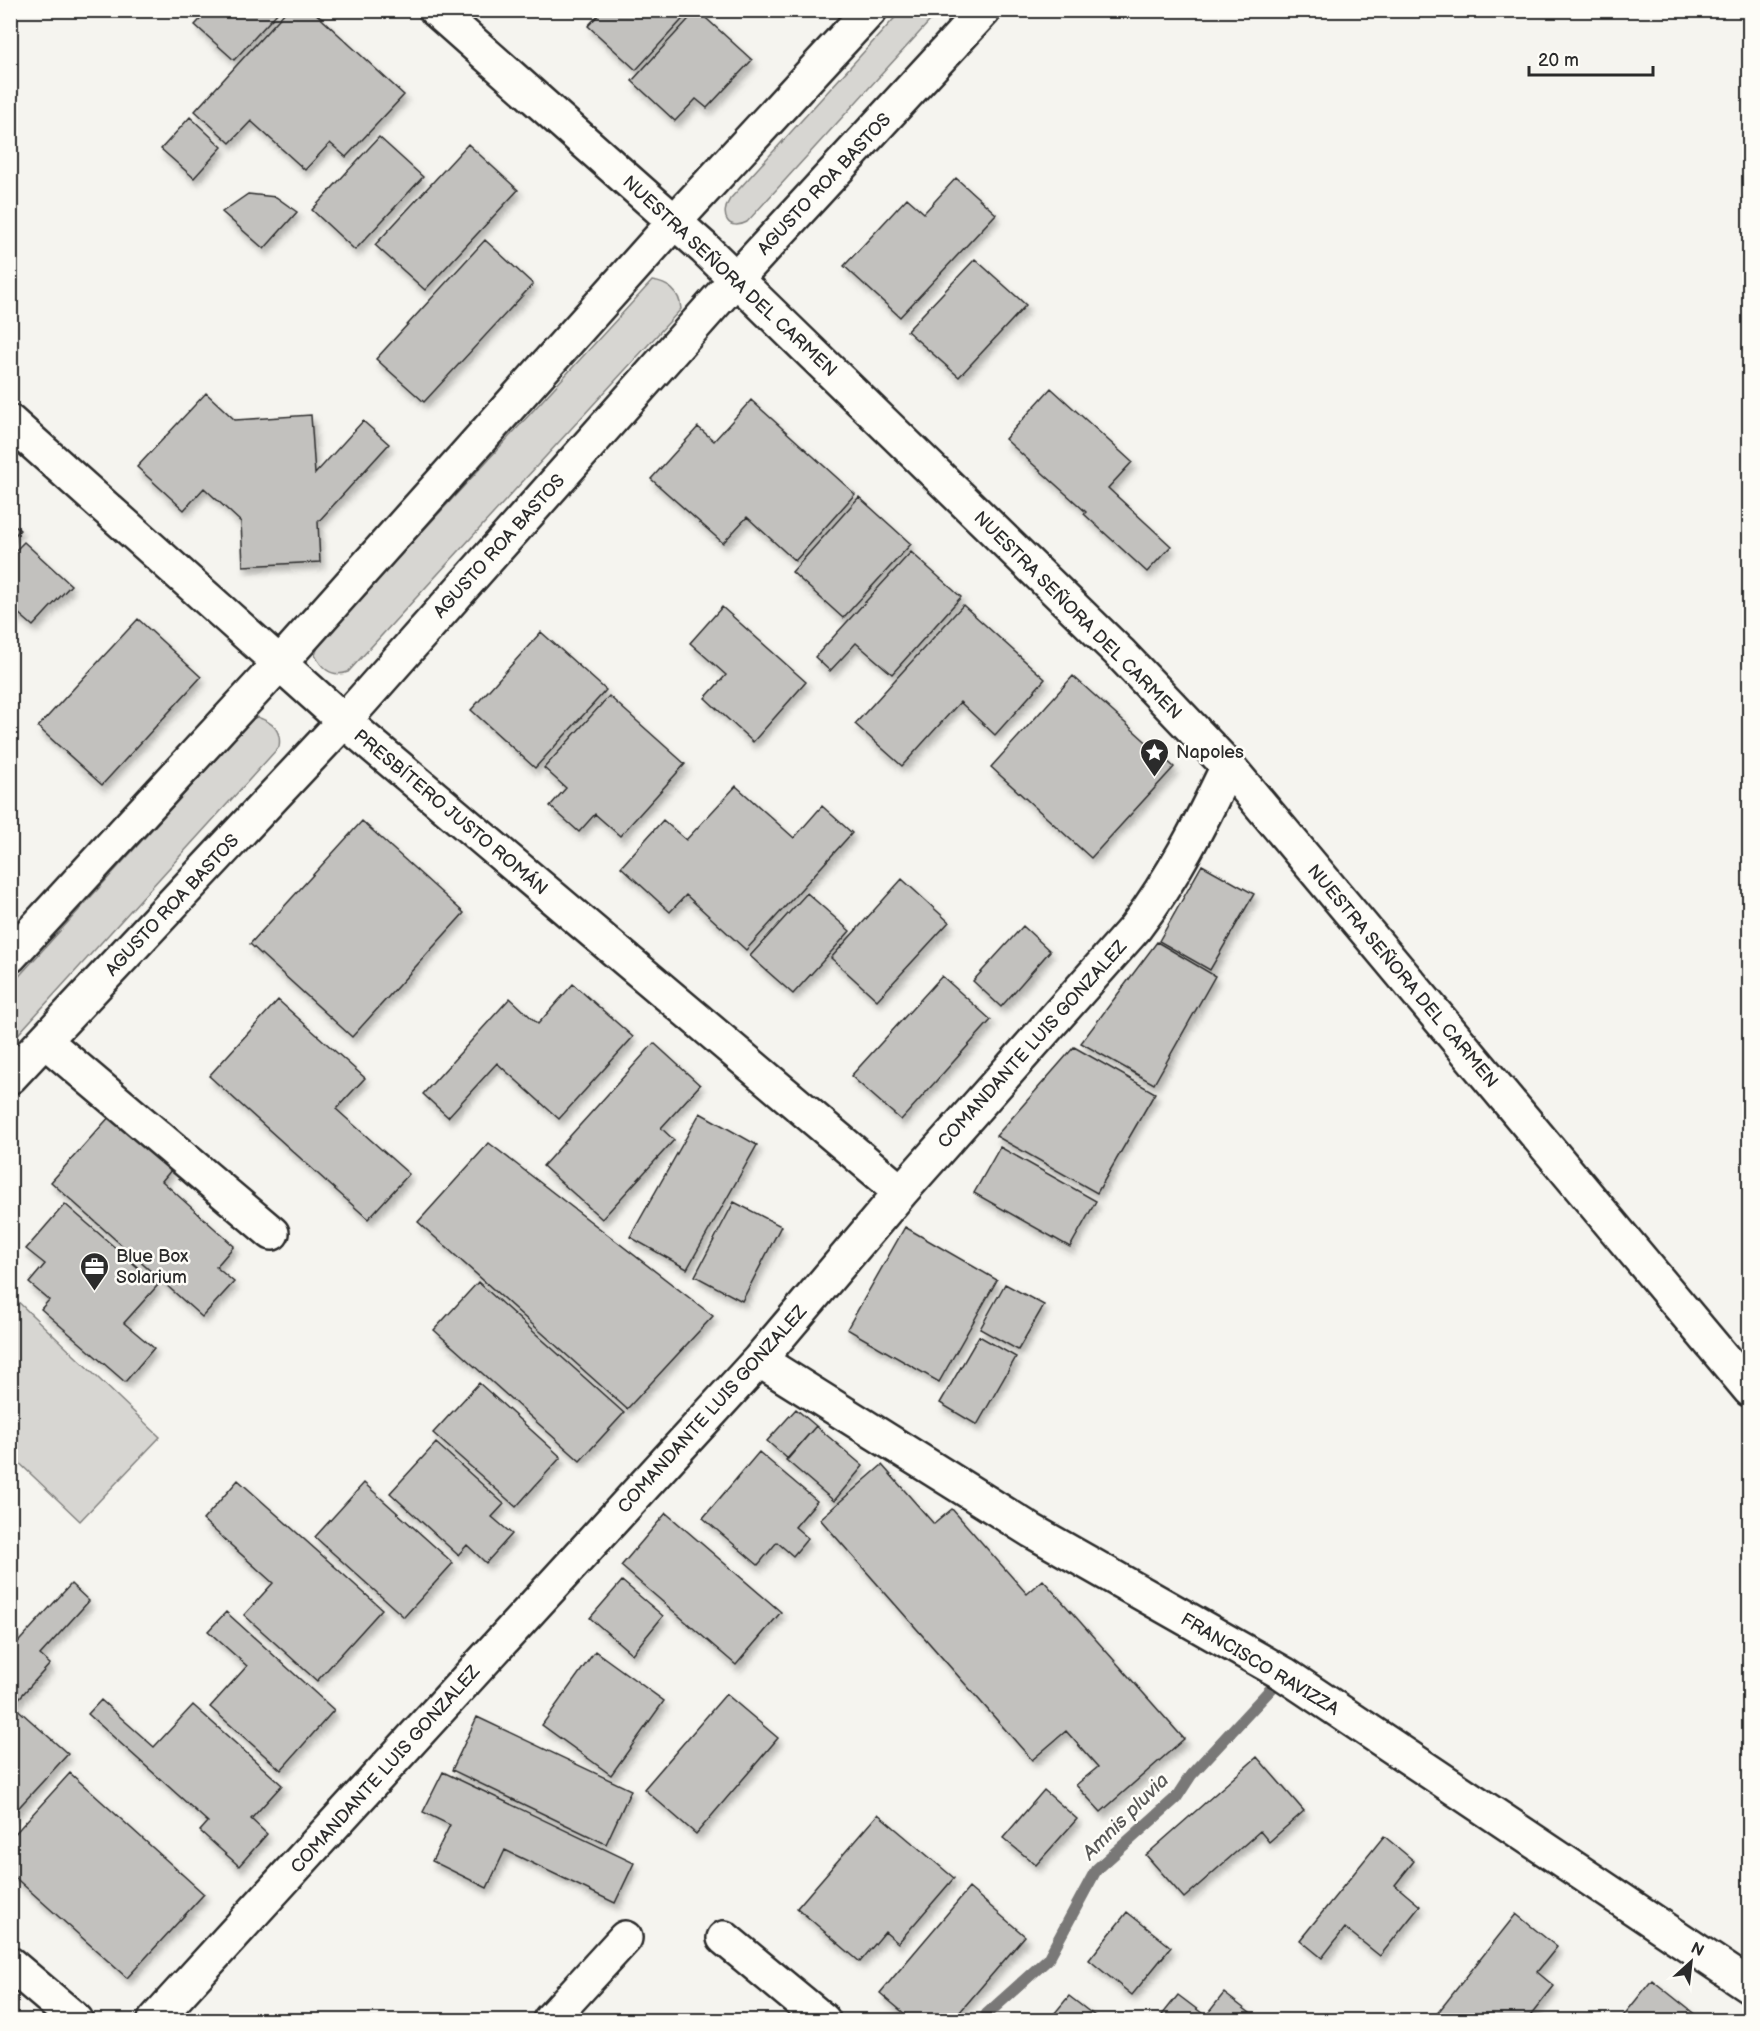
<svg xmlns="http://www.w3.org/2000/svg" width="1760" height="2031" font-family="'Balsamiq Sans',sans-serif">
	<defs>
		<filter id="shadow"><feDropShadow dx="3.5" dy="6" stdDeviation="3" flood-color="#0004"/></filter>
	</defs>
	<rect width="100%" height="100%" fill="#f5f4ef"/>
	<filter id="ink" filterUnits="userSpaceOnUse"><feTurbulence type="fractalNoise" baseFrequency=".0167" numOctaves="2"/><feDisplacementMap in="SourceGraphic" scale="12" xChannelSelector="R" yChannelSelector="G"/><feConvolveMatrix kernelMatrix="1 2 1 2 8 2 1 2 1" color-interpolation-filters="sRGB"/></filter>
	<g filter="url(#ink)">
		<!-- green -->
		<path fill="#d7d6d2" stroke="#81807e" stroke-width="1.5" d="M901,11H939L747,222C728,232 719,215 730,199Z
			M652,281C668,283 680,292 681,309L348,672C332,678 322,669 315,655L319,644Z
			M257,717C272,722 282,730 279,747L11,1042V985L252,719Z
			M11,1295L160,1437L80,1521L11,1455Z"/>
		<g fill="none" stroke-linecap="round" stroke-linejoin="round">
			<!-- stream -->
			<path stroke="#797877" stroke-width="12" d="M984,2020L987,2014L1048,1959L1096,1870L1176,1798L1191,1775L1283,1676"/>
		</g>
		<!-- building -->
		<path fill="#c2c1be" stroke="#2b2b2b" stroke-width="1.5" filter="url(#shadow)" d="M209,10H280L234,60L195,25Z
			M287,10H312L404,95L346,157L330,143L305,170L251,121L230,143L195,111Z
			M603,10H691L636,70L588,26Z
			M697,10L752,60L707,108L696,99L675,121L632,81Z
			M190,117L222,147L194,178L161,149Z
			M379,137L423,177L355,250L312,210Z
			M468,144L518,190L425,290L375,245Z
			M956,178L996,214L900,317L844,266L907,198L924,213Z
			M248,194L276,197L297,212L264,249L222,212Z
			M485,240L533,284L424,402L376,359Z
			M975,259L1026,305L959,377L907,331Z
			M1051,388L1132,462L1108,488L1171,546L1147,572L1084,514L1086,512L1005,439Z
			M206,393L235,420L311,415L315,474L363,421L389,444L318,522L320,562L243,566L241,522L204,488L184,510L137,467Z
			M751,400L855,494L795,561L747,517L723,543L651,479L698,427L714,441Z
			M859,497L911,544L843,618L792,572Z
			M10,522L20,530L10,540Z
			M24,542L71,585L33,626L17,612L10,620V556Z
			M911,552L961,597L892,674L856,643L830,671L815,657Z
			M963,605L1045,679L995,735L960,702L902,766L855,724Z
			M722,607L806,682L753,742L705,698L726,675L690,643Z
			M138,619L201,677L102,785L38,727Z
			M541,632L606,690L535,768L471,710Z
			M1073,676L1174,767L1091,858L991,767Z
			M609,696L685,764L620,836L595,814L579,832L550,806L566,788L544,768Z
			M736,786L794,838L822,806L852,833L746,950L686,895L670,912L621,867L663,820L686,840Z
			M362,821L464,913L352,1037L250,944Z
			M1202,865L1254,894L1210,970L1159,941Z
			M902,879L949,922L877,1000L831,958Z
			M807,893L850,931L793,994L750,956Z
			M1023,926L1050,951L1001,1007L973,981Z
			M1157,942L1215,976L1154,1084L1081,1043Z
			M942,976L991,1020L901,1120L851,1076Z
			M573,984L633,1037L559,1119L497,1063L448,1117L423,1094L510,998L538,1024Z
			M278,1000L365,1078L336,1109L409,1174L368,1219L209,1076Z
			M654,1043L700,1085L661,1128L674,1140L602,1219L543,1166Z
			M1074,1047L1155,1093L1097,1193L996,1136Z
			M700,1113L757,1145L687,1269L630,1237Z
			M111,1115L172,1169L162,1181L234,1246L216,1267L234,1282L202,1317L51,1182Z
			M489,1143L713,1316L627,1409L418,1222Z
			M1000,1147L1096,1201L1070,1247L974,1193Z
			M734,1202L781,1226L742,1301L695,1276Z
			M65,1204L158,1285L124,1323L154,1348L125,1382L41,1309L49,1300L29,1283L45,1264L26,1249Z
			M905,1227L997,1280L939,1382L847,1329Z
			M478,1282L624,1413L580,1461L434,1330Z
			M1005,1284L1044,1305L1018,1350L980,1329Z
			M979,1336L1016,1357L977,1425L940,1403Z
			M479,1383L561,1457L516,1507L433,1433Z
			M796,1409L816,1426L788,1459L767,1441Z
			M816,1426L863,1466L834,1501L786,1460Z
			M436,1443L504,1504L492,1517L512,1534L486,1563L467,1545L458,1555L390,1493Z
			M759,1452L817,1501L795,1527L808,1538L793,1556L777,1542L758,1565L703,1518Z
			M882,1465L934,1524L952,1509L1027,1594L1043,1580L1184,1739L1101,1812L1076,1785L1098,1767L1066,1731L1032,1760L820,1519Z
			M238,1480L382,1609L317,1681L244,1615L273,1583L203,1520Z
			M364,1483L453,1563L404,1617L315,1537Z
			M666,1513L781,1612L736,1665L621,1566Z
			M622,1581L663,1616L632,1654L590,1618Z
			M71,1584L89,1601L40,1655L50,1664L13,1705L68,1754L10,1817V1651Z
			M226,1612L334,1710L281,1770L210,1707L247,1666L208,1631Z
			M10,1629L18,1637L10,1646Z
			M595,1651L664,1701L611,1775L542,1725Z
			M726,1694L778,1738L696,1834L644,1789Z
			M101,1700L154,1747L193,1705L282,1785L251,1819L267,1834L239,1866L200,1831L208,1822L88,1714Z
			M477,1717L631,1790L606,1844L452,1770Z
			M1257,1757L1304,1811L1269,1842L1260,1831L1184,1898L1146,1855Z
			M443,1772L634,1863L615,1903L505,1850L487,1888L432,1861L450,1825L423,1812Z
			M70,1773L204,1894L127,1978L10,1873V1839Z
			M1044,1790L1077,1819L1036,1865L1003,1838Z
			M878,1814L954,1878L898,1943L885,1932L860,1962L797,1908Z
			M1384,1836L1414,1861L1395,1885L1420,1906L1380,1956L1345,1928L1322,1958L1300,1940Z
			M969,1888L1025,1936L953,2020H912L880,1993Z
			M1127,1912L1171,1947L1132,1995L1089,1960Z
			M1516,1914L1557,1947L1537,1972L1554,1986L1527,2020H1507L1502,2017L1499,2020H1432Z
			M1652,1980L1702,2020H1620Z
			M1224,1993L1259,2020H1220L1209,2012Z
			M1178,1995L1211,2020H1169L1162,2015Z
			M1069,1996L1100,2020H1049Z"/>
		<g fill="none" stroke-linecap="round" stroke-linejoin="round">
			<defs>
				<path id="minor" d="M436,10L704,248L1119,652L1228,766L1750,1390
					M10,422L344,721L901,1192
					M10,956L280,663L675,221L870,10
					M45,1041L272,1233
					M10,1077L344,721L736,279L984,10
					M759,1360L1032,1531L1284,1674L1750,1986
					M724,1938L823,2020
					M10,1964L76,2020
					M155,2020L759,1360L901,1192L1135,928C1173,878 1201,823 1228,766
					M550,2020L625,1938"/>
			</defs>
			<!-- minor casing -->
			<use href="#minor" stroke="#2b2b2b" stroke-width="38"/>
			<!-- minor -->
			<use href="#minor" stroke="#fdfcf7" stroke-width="33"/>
		</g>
	</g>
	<!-- icons -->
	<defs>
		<symbol id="sight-pin" viewBox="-11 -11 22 30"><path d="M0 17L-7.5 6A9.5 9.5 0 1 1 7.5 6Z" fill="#2b2b2b" stroke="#fdfcf7"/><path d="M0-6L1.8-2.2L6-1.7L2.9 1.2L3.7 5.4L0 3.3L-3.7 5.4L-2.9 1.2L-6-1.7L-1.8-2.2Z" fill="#fff"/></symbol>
		<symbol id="office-pin" viewBox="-11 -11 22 30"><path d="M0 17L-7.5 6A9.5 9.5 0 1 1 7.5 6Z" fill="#2b2b2b" stroke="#fdfcf7"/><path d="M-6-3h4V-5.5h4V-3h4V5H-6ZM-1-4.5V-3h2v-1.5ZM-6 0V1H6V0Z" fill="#fff"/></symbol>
	</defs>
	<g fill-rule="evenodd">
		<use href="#sight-pin" x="1138" y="736" width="33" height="45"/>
		<use href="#office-pin" x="78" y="1250" width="33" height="45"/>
	</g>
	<g text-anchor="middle" stroke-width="5" stroke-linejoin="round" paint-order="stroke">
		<!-- street labels -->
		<g font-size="18" fill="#2b2b2b" stroke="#fdfcf7">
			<text transform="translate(824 184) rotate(-47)" y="6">AGUSTO ROA BASTOS</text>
			<text transform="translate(730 276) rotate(43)" y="6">NUESTRA SEÑORA DEL CARMEN</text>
			<text transform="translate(499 546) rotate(-48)" y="6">AGUSTO ROA BASTOS</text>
			<text transform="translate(1078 615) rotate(45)" y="6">NUESTRA SEÑORA DEL CARMEN</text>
			<text transform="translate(451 812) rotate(40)" y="6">PRESBÍTERO JUSTO ROMÁN</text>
			<text transform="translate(172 905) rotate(-47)" y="6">AGUSTO ROA BASTOS</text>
			<text transform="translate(1403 976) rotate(50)" y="6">NUESTRA SEÑORA DEL CARMEN</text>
			<text transform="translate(1032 1044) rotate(-48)" y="6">COMANDANTE LUIS GONZALEZ</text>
			<text transform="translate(712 1409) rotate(-48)" y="6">COMANDANTE LUIS GONZALEZ</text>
			<text transform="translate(1260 1664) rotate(31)" y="6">FRANCISCO RAVIZZA</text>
			<text transform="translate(385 1769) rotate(-48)" y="6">COMANDANTE LUIS GONZALEZ</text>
		</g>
		<!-- poi labels -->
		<g font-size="18" fill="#2b2b2b" stroke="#fdfcf7" text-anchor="start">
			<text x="1176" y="758">Napoles</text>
			<text x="116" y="1262">Blue Box<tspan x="116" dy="21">Solarium</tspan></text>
		</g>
		<!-- water labels -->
		<g font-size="20" font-style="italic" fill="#585857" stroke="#fdfcf7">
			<text transform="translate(1125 1816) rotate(-45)" y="7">Amnis pluvia</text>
		</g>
	</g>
	<!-- margin -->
	<rect width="1760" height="2031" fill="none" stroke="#fdfcf7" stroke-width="36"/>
	<rect x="18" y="18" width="1724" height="1995" fill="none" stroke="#2b2b2b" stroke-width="2" filter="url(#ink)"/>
	<!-- north arrow -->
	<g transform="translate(1691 1962) rotate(27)" stroke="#fdfcf7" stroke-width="4.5" paint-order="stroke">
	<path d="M0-4.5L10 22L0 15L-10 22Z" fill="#2b2b2b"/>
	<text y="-9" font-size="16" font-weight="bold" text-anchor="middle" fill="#2b2b2b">N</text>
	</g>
	<!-- scale -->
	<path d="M1529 66v9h124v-9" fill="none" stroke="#2b2b2b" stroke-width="3"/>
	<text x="1538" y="66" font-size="18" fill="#2b2b2b" stroke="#fdfcf7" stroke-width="4.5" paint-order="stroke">20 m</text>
</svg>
